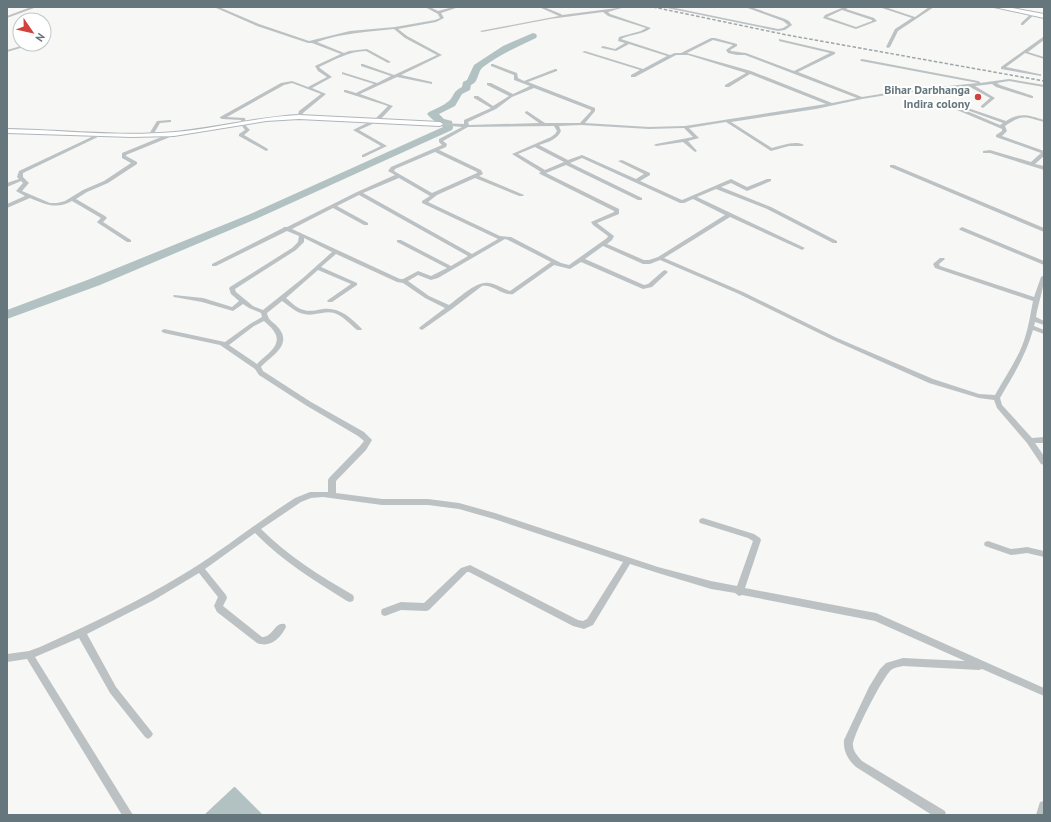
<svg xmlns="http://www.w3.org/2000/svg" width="1051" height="822" font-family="'PT Sans',sans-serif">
	<rect width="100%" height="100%" fill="#f7f7f5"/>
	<!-- water -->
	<path fill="#b2c1c2" d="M235,787L263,815H204L234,787Z"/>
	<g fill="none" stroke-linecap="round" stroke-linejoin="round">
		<!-- river -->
		<path fill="#b2c1c2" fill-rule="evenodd" d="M533,33L536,34L537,36L536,38C517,47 499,55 483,67C477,72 479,82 471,85L470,90L462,94L455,106L439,114L444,119L452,121L453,128L452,130L256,219L100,285L7,319V310L90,279L248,215L443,127C438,123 432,120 427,114L429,112C435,109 443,106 449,101C455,95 452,92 462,87L463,82L467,80L474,65L503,46Z"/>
		<defs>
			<path id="secondary" d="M299,115L440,122L443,124L440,126L299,119L266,121L174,136L132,137L7,133V129C63,130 119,137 175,132C217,128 257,117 299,115Z"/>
			<path id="primary" d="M994,7H1007L1044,14V18Z"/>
		</defs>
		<!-- secondary casing -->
		<use href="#secondary" stroke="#afb6b9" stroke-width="2"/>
		<!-- primary casing -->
		<use href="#primary" stroke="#b0b6b8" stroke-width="2"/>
		<!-- street -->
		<path fill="#bcc2c4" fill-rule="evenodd" d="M31,7H37L7,18V16Z
			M214,7H219L259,24L309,41L350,31L395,27L435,20L440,18L438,14L425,7H430L438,11L453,7H459L441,13L444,18L436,22L398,29L407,36L442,55L401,75L432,82V84L397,77L360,94L393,106L379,121L359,130L387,146L364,157H362V155L381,146L353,130L375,119L388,106L344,92V90H346L356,93L374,84L342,74V72L377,83L391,76L361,66V64H363L394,75L437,55L405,38L394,29C368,32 342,33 317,42L344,53L349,51L367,49L391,62L388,63L366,51C349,51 335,60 319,67L321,69L332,77L312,88L326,94L303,113L301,119L297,118L299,111L321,94L292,83L284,85L227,117L245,118L246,126L250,130L244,135L268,149V150L266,151L239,136V134L245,130L242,126L241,120L222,119L220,118V117L281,83L292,81L308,87L327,77L318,71L315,66L341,54L312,43H308L257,26Z
			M539,7H544L561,14L562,15L625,7L608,12L610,14L651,28C642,35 630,34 621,39L670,55L675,53H681L711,38H715L737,44V46L730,50L731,51L746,53L794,71L830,53L779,41V39L835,52V54L798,72L862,97L899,91L978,83L861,61L860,60L862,59L978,81L980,82V83L1009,79L1044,85V87L1009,81L997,83L1000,85L1033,96V98H1031L996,87L992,84L975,86L995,98L983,108L981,107V106L990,98L970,87L899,93L862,99L816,109L731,122L772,148C781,146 795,140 804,145L802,146H789L771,151L726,122L689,128L699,138L688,141L697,151L695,152L683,142L656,146L654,145L656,144L693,137L684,128L649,129L581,125L559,126L561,131C557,140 548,142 539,145L568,160L582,155L636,179L644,174L618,161L622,160L650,173V175L640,181L682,200L731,179L747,187L767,179H771V181L747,191L731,183L721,187L771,207L837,241V243H833L767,209L716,189L697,197L805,248L802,250L800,249L730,217L664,258L743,292L837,338L933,379L979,394L995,395C1004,379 1015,363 1022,346C1028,331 1030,316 1033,301L935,268L933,264L940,258H944L945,259L939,264L940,266L1034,297L1041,277L1044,275C1044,290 1038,303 1036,317L1044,321V325L1035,322L1034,326L1044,330V334L1033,330C1026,355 1013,376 1000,398L1002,405L1032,438L1044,437V443H1035L1044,456V465L1041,464L1027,443L997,408L994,400L979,398L929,383L833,340L739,294L660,260L650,264H643L603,246L585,259L644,285L648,284L663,271L665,270L668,272L652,287L643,289L581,262L570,269L554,265L513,294C502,296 493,284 482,286L452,309L422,330L420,329L419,328L420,327L445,308L425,298L403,283L397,282L336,254L321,267L357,283V285L332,302H328L327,301L328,300L351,284L318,270L286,298C291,302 297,309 304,310C310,312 317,310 323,309C339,307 350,317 361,328L362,329L361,330H357C350,324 343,316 334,313C328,311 322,313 315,314C301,317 293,309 282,301L267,313C268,319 271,321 276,325C295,344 272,355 261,367L263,371L311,402L364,432L372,440L366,450L336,481V493L382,499H428L459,503L495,513L658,567L711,581L737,586L753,541L748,538L700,523L699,521L700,519L703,518L754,534L760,538L761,540L745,588L876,613L1044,688V696L982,669L979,670L903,666C899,667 895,667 891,670C883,677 853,735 853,745C853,752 858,756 862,761L945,811L946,815H932L856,767C848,760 843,751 844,740L869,687L880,669L886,663L903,658L965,661L875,621L742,595L739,596L735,593L711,589L658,573L630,564L593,625L584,629L573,626L469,572H467L429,610L426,611L401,610L385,616L382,615L381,612L382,609L401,602L424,603L461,568L470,565L578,620L583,621L587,619L623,562L494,519L459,509L428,505H382L323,497L311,498L301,502L261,529C288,556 320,576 353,595L354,598L353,601L350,602L347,601C314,580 282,561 255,533L205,569L226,595L227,598L223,606L262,637C273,637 275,621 285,624L286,627C280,639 270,648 257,643L217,612L214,606L218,597L199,573L154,600L87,634L116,687L151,731L153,734L151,737L148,739L145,737L110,693L79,638L35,657L133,815H122L27,659L7,662V654L29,651L40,647C88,625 136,603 182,575C221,552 257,522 295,498L310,492H328V480L329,478L360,446L364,441L358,436L307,406L259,375L255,369L220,345L164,333L161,331L164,329L225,342L250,324L262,317L261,313L249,308L243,304L233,311L202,302L174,297L173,296L174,295L203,298L232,307L239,301L231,294L229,288L230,287L292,248L298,242L299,236L287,231L216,266H212V264L283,228L284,227H287L357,192L395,175L388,171L391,167L442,145L439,142V139L462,127L440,125L438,124V123L464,124V120L491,108L474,98V96H478L493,106L509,96L487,85V83H491L513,94L530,86L514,80V75L491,66V64H493L517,73L518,78L524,81L555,69H557V71L528,82L595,108V111L585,123L649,127L685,126L826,104L750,74L729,87H725V85L746,73L688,55H676L635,77H631V75L640,70L582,52L585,51L643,69L667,56L629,44L616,51L602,48L601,47L603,46L615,49L625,43L618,41L619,37L641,31L646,28L608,16L603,12L550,19L482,32L480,31L559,16ZM713,40L733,45L726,50L728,53L737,55H745L857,98L832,103L751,71L687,53ZM534,88L591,110V111L580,123H545L527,111L525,112V113L539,123L469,125L468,122L496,109L512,97ZM554,126L557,131L555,134L551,137L512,154L541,172L539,173L540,174L614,211V212L591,222L593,225L608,236L607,238L569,265L561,263L511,237L500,236L428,202L437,195L475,178L519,196H523L524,195L479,176L483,174L481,170L439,150L446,147L447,144L443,141L468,127ZM535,147L564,162L545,170L518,154ZM435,152L477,172V173L432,193L394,171L395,169ZM582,158L680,203H684L693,199L725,215L658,257L649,260H644L607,244L612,240L614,236L597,223L619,214V209L546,173L566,165L638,200H642V198L570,163ZM399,178L430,196L422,201V203L498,239L472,254L363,193ZM359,195L468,256L451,266L401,240H397V242L447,268L431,276L418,271L403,279H400L292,229L333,208L364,225H368V223L337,206ZM304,238L332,252L303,278L263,310L253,306L236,292L235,289L296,250L304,242ZM505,239L508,240L551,262L510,291C503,289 497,284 489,283C477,280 459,298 449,305L429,296L408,281L418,275L431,280L438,278ZM264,321C267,324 271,327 273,330C285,345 265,355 257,364L229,345L254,326Z
			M662,7H670L778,29L783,28L788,25L783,21L745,7H751L785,19L789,21L792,25L785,30L778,31Z
			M844,7H849L846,9L874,18L877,21L856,29L823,18L825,15ZM842,10L872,20V21L856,27L827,17Z
			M879,7H885L915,17L929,7H934L898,31L890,47L888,48L886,47L895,29L912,18Z
			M1032,13L1035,14L1023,25H1021V23Z
			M1043,37H1044V40L1028,52L1044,57V59L1025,53L1006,67L1039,74H1041V76L1001,69V67Z
			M28,44H34L7,52V50Z
			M962,106L1006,121C1021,112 1028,115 1044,120V122C1025,117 1022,114 1005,126L1007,131L1002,136L1044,151V156L1035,164L1044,166V170L990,153H983V151L990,150L1031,162L1041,153L996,137V135L1002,131V129L957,110V108ZM962,109H964L1003,123L1000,125Z
			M169,120H171V122L160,123L153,135H149V134L157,121Z
			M100,133L104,134L23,173V177L29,183L22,191L50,203H57L65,201L83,190L104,181L131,163L122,158V153L171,133H175V135L126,155V156L137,162V164L108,183L87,192L76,199L105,216L107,218L103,222L131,240V242H127L98,223L97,222L101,218L72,201C57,210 44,204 30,198L7,208V204L25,196L16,191L23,183L21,181L7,187V183L19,179L17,177L19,171Z
			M890,165H894L1044,228V232L890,167Z
			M962,227L1044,261V265L960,230L959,229Z
			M988,541L1011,549L1027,547L1044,551V557L1027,553L1011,555L985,546L984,544L985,542Z
			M1044,801V815H1036L1040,802Z"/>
		<!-- secondary -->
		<use href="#secondary" fill="#fff" fill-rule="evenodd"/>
		<!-- primary -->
		<use href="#primary" fill="#fff" fill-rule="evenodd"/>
		<!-- rail -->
		<path stroke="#9da6a8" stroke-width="1.5" stroke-dasharray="3.5 2" stroke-linecap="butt" d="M653,7L787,35L1044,81"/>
	</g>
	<!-- markers -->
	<circle fill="#d0433c" stroke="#fff" stroke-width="1.5" cx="978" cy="97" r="4"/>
	<g text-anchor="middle" stroke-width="4" stroke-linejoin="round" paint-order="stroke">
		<!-- far-poi labels -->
		<g font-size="12" font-weight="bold" fill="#65777c" stroke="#fff" text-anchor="end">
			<text x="970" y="94">Bihar Darbhanga<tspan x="970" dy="14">Indira colony</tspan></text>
		</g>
	</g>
	<!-- border -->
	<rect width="1051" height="822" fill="none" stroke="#65777c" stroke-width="16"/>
	<!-- north arrow -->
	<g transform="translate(32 32) rotate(124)"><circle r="19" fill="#ffffff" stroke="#c1c9cb"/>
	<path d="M0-3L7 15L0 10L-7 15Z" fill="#d0433c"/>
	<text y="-6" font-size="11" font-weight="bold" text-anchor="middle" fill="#65777c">N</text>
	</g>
</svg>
